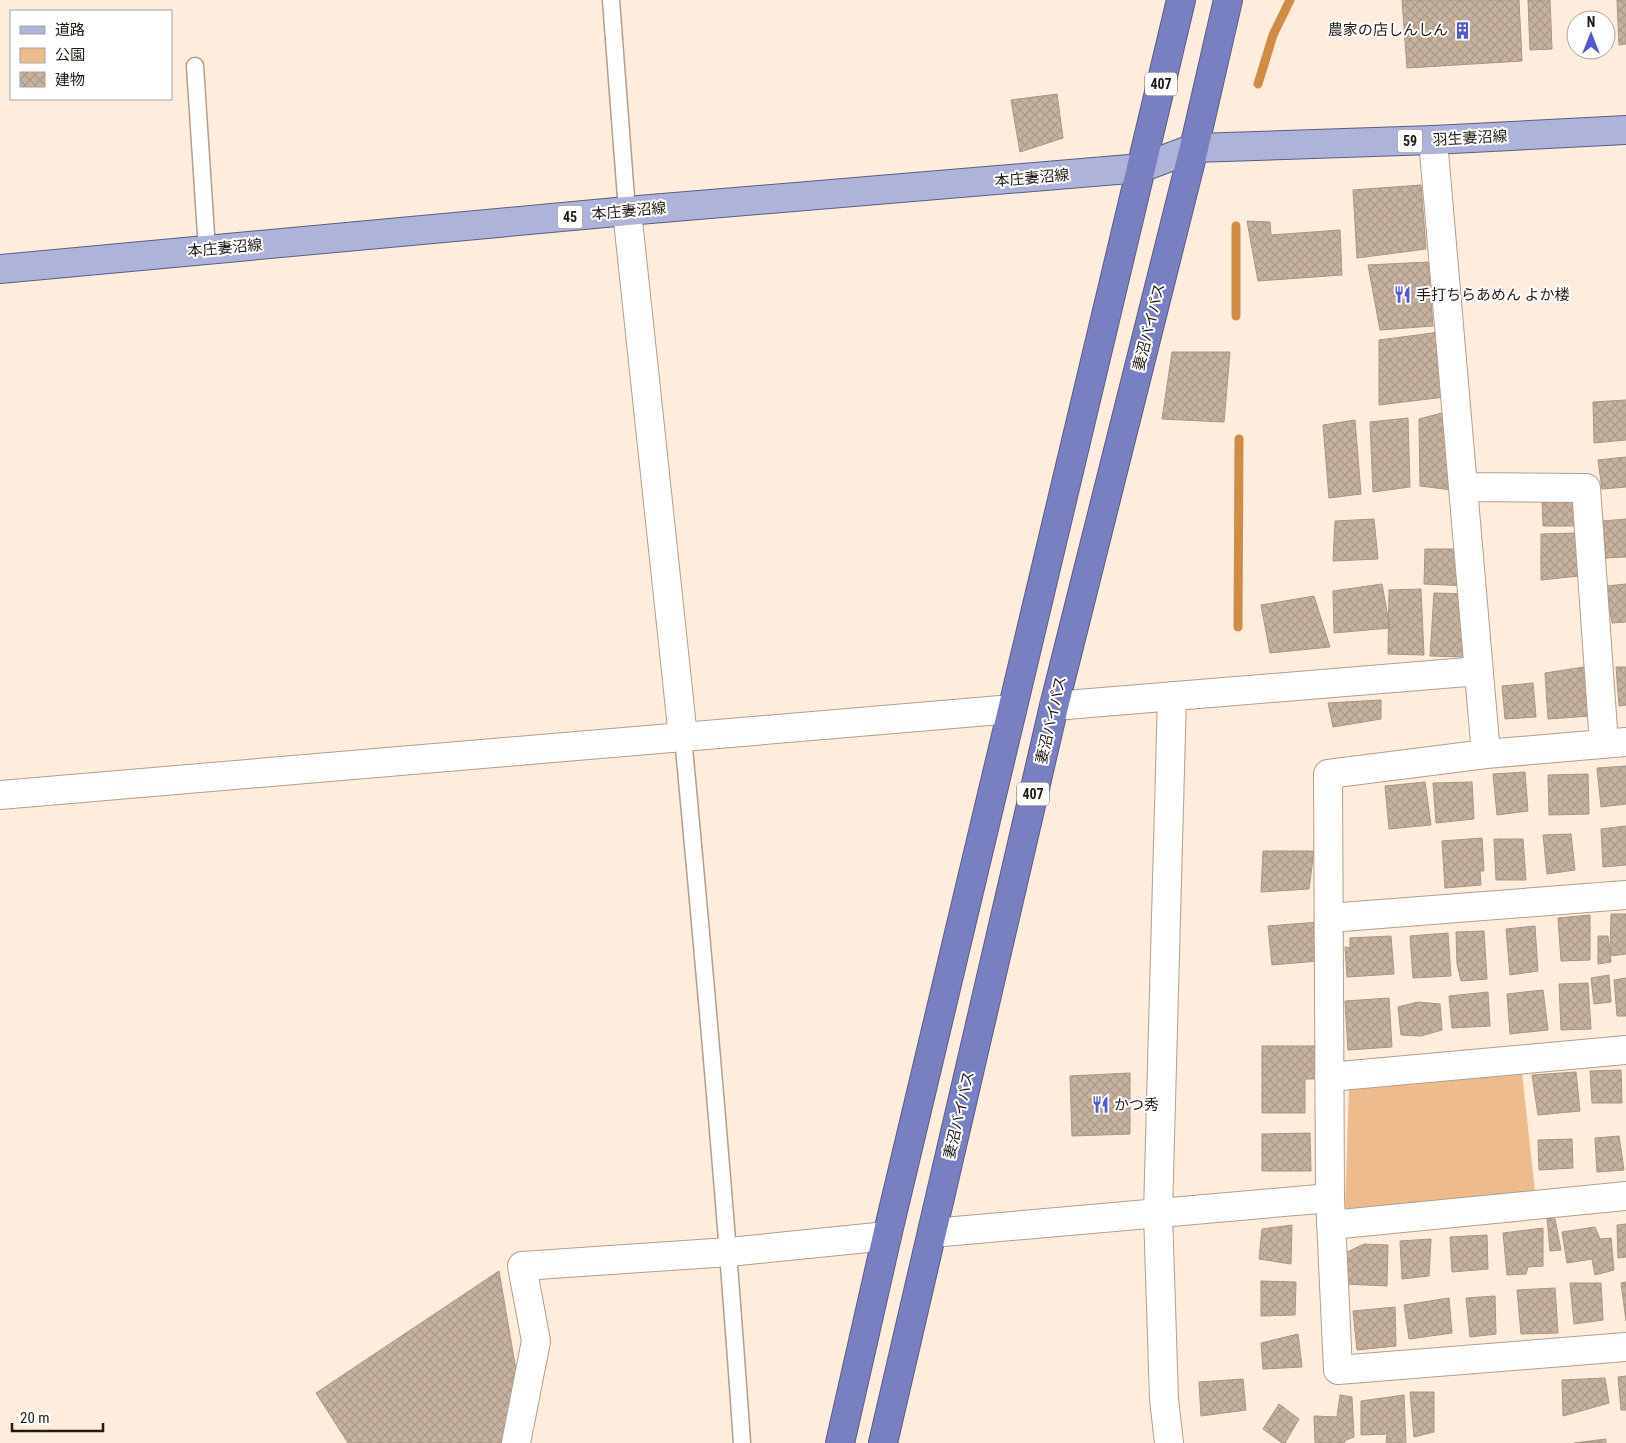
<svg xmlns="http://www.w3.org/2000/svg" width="1626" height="1443" font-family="'Roboto Condensed','Noto Sans JP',sans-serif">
	<defs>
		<pattern id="building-cross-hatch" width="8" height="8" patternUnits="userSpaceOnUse" patternTransform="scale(1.25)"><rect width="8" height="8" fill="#c6b29f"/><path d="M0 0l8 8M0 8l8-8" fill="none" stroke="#aa9888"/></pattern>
	</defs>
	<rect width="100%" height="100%" fill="#feeddd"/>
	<!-- park -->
	<path fill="#eebc8c" d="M1522,1072L1535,1192L1345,1210L1349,1086Z"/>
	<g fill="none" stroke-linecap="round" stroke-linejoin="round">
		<!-- stream -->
		<path stroke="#ce8c47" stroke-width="9" d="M1258,84L1273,35L1290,0
			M1236,226V316
			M1238,627L1239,439"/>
	</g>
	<!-- building -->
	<path fill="url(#building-cross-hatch)" stroke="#a89582" d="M1402,0H1519L1522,61L1407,68Z
		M1528,0H1550L1552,49L1530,50Z
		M1617,0H1626V44L1619,45Z
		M1057,94L1063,138L1020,152L1011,100Z
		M1421,185L1426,249L1357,258L1353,190Z
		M1247,221L1270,222L1271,235L1340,230L1342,275L1258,281Z
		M1428,262L1433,326L1380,330L1368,265Z
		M1440,332L1445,397L1379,405V340Z
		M1172,352H1230L1224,422L1162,419Z
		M1626,400V440L1594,443L1593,402Z
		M1449,411L1452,490L1420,486L1419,419Z
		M1408,418L1410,487L1373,492L1370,422Z
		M1355,420L1361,494L1329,498L1323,425Z
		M1626,457V487L1602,489L1598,460Z
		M1577,495L1585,526H1543L1542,497Z
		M1374,519L1378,559L1333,561L1335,521Z
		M1626,519V557L1606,558L1603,521Z
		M1576,533L1579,576L1541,580V534Z
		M1425,549H1465L1468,586L1424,584Z
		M1382,584L1390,628L1334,633L1333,591Z
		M1626,584V622L1612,623L1606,586Z
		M1421,589L1424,655L1388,654L1389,590Z
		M1434,593L1469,594L1470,657L1430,656Z
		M1314,596L1330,647L1270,653L1261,605Z
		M1584,667L1590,716L1548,719L1545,673Z
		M1616,667H1626V705L1619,706Z
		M1533,683L1536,717L1505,719L1502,686Z
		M1381,700V719L1333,727L1328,703Z
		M1626,766V804L1601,807L1597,768Z
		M1525,772L1528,811L1497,815L1493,774Z
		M1588,774L1589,814L1549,815L1548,775Z
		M1425,782L1431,825L1389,829L1385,786Z
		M1472,782L1474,819L1436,823L1433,783Z
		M1626,826V865L1603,867L1601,829Z
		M1571,834L1575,870L1547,874L1543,835Z
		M1482,838L1484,871H1480L1481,885L1445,888L1442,841Z
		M1494,839H1523L1526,880H1496Z
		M1263,851H1314L1309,889L1261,892Z
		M1611,914H1626V954L1610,956Z
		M1590,915V960L1561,961L1558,918Z
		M1319,922L1318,961L1272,965L1268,926Z
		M1535,926L1538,971L1510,975L1506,929Z
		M1484,931L1487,979L1461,981L1457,964L1456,932Z
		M1448,933L1451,976L1413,978L1410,936Z
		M1391,936L1394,974L1347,977L1345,947L1350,948V938Z
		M1598,936H1608L1611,962L1598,964Z
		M1609,975L1611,1002L1594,1004L1591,978Z
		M1626,978V1016H1617L1614,980Z
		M1588,983L1591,1029L1561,1030L1559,984Z
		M1543,990L1548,1030L1510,1034L1507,994Z
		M1488,992L1490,1026L1452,1028L1449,996Z
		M1389,998L1392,1047L1348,1050L1345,1001Z
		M1418,1002L1440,1004L1442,1030L1421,1036L1401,1035L1398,1007Z
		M1262,1046H1326V1079H1305V1113H1262Z
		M1621,1070L1622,1103H1592L1590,1071Z
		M1576,1072L1580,1111L1538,1115L1532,1075Z
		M1130,1073V1134L1072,1136L1070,1076Z
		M1310,1133L1311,1171H1262V1134Z
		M1619,1136L1624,1170L1597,1172L1595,1138Z
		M1572,1139L1573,1168L1539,1170L1538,1140Z
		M1547,1218L1555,1219L1561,1250L1550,1251Z
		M1626,1224V1257L1618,1258L1617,1225Z
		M1292,1225L1291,1264L1259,1259L1262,1229Z
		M1595,1227L1600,1239L1611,1238L1614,1270L1595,1275L1592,1259L1567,1263L1562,1232Z
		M1543,1228V1266L1528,1267L1526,1274L1507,1275L1503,1233Z
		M1487,1235L1488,1269L1452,1272L1450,1237Z
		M1431,1239L1429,1276L1402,1279L1400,1241Z
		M1364,1244L1388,1245L1387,1286L1345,1284V1253Z
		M499,1271L516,1370L506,1443H348L316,1393Z
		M1261,1281L1296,1282L1295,1315L1261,1316Z
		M1626,1282V1321L1621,1283Z
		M1570,1283H1601L1603,1320L1574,1324Z
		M1555,1288L1558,1333L1521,1334L1517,1290Z
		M1495,1296L1496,1334L1470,1337L1466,1298Z
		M1449,1298L1452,1333L1409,1339L1404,1305Z
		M1395,1307L1396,1346L1357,1350L1353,1311Z
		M1298,1334L1302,1367L1263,1369L1261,1343Z
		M1626,1376V1410H1621L1618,1377Z
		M1605,1378L1609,1403L1563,1416L1562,1380Z
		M1243,1379L1246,1410L1201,1416L1199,1382Z
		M1410,1392H1434V1432L1414,1437Z
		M1340,1395L1352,1397L1354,1437L1344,1441L1345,1443H1315L1314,1416L1337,1417Z
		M1404,1395L1406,1443H1386L1387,1434L1361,1435V1401Z
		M1279,1404L1299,1419L1285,1443H1282L1263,1429Z
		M1606,1439V1443H1574Z"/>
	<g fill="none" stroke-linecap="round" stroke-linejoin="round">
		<defs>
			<path id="lane" d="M611,0L627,211
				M195,66L207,250
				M683,737C705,972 726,1207 742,1443"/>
			<path id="street" d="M1433,140L1486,754
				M627,211L683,737
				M1463,487L1586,488L1604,744
				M1054,706L1479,671
				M1626,742L1486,754L1328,774L1330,1198L1338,1370L1626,1347
				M0,795L1012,709
				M1329,918L1626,895
				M1329,1077L1626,1050
				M1331,1225L1626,1196
				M932,1233L1330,1198
				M516,1443L536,1341L522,1266L729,1252L887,1236
				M1169,1443L1164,1399L1158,1213L1172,696"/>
			<path id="primary" d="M0,269L627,211L1141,168L1194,148L1433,140L1626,130"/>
			<path id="highway" d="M840,1443L887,1236L1181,0
				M883,1443L1054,706L1194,148L1228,0"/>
		</defs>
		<!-- lane casing -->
		<use href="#lane" stroke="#b19e8b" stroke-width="19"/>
		<!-- street casing -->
		<use href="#street" stroke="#b19e8b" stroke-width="30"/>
		<!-- primary casing -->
		<use href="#primary" stroke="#5a5c84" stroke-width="30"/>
		<!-- highway casing -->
		<use href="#highway" stroke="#5a5c84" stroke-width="30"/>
		<!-- lane -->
		<use href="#lane" stroke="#fff" stroke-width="16"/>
		<!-- street -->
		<use href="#street" stroke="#fff" stroke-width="28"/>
		<!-- primary -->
		<use href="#primary" stroke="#aeb3da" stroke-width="28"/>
		<!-- highway -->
		<use href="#highway" stroke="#7880c1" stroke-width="28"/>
	</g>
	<!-- icons -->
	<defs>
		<symbol id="building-bare" viewBox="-9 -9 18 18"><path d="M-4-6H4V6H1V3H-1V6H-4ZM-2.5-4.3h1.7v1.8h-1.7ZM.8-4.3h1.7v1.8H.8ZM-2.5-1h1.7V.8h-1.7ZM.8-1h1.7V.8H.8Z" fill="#5658d0" stroke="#fff" stroke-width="2.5" paint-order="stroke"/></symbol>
		<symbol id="restaurant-bare" viewBox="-9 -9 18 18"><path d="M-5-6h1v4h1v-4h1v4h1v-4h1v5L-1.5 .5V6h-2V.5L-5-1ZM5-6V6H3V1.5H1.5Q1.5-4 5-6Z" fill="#5658d0" stroke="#fff" stroke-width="2.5" paint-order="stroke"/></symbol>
	</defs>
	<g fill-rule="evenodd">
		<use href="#building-bare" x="1450" y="18" width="25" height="25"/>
		<use href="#restaurant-bare" x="1390" y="282" width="25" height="25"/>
		<use href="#restaurant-bare" x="1088" y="1092" width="25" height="25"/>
	</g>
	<g text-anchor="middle" stroke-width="4" stroke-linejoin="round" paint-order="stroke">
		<!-- shield labels -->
		<g fill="#fff" stroke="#645f5a" stroke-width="1">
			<rect x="1145" y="72.5" width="32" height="23" rx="4"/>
			<rect x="1397.5" y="129.5" width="25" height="23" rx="4"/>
			<rect x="557.5" y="205.5" width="25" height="23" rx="4"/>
			<rect x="1017" y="782.5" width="32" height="23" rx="4"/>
		</g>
		<g font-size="14" font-weight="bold" fill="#211a13">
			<text x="1161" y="89">407</text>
			<text x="1410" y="146">59</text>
			<text x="570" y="222">45</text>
			<text x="1033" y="799">407</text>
		</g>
		<!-- poi labels -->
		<g font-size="15" fill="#211a13" stroke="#fff" text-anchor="start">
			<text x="1448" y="35" text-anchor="end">農家の店しんしん</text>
			<text x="1416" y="300">手打ちらあめん よか楼</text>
			<text x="1114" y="1110">かつ秀</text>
		</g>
		<!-- street labels -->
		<g font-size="15" fill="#211a13" stroke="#fff">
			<text transform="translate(1470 138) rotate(-3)" y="5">羽生妻沼線</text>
			<text transform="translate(1032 178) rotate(-5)" y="5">本庄妻沼線</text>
			<text transform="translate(629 211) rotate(-5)" y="5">本庄妻沼線</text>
			<text transform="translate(225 248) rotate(-5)" y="5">本庄妻沼線</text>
			<text transform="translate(1149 327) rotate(-76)" y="5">妻沼バイパス</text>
			<text transform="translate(1051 720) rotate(-77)" y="5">妻沼バイパス</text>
			<text transform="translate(959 1115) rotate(-77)" y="5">妻沼バイパス</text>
		</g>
	</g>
	<!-- legend -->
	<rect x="10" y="10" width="162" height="90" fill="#ffffff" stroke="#a6a3a1"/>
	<rect x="20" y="26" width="25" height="8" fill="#aeb3da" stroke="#a6a3a1"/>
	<text x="55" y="35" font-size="15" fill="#211a13">道路</text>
	<rect x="20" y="48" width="25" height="15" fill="#eebc8c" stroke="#a6a3a1"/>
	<text x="55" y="60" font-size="15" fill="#211a13">公園</text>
	<rect x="20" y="72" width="25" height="15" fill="url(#building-cross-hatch)" stroke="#a6a3a1"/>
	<text x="55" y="85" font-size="15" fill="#211a13">建物</text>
	<!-- north arrow -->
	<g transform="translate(1591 35)"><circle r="24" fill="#ffffff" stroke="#a6a3a1"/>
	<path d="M0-4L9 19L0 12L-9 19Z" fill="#5658d0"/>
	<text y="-8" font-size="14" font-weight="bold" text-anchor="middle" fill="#211a13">N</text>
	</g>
	<!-- scale -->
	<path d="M12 1423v8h91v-8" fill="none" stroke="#211a13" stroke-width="2.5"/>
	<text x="20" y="1423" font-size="15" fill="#211a13" stroke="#ffffff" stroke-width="4" paint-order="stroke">20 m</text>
</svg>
